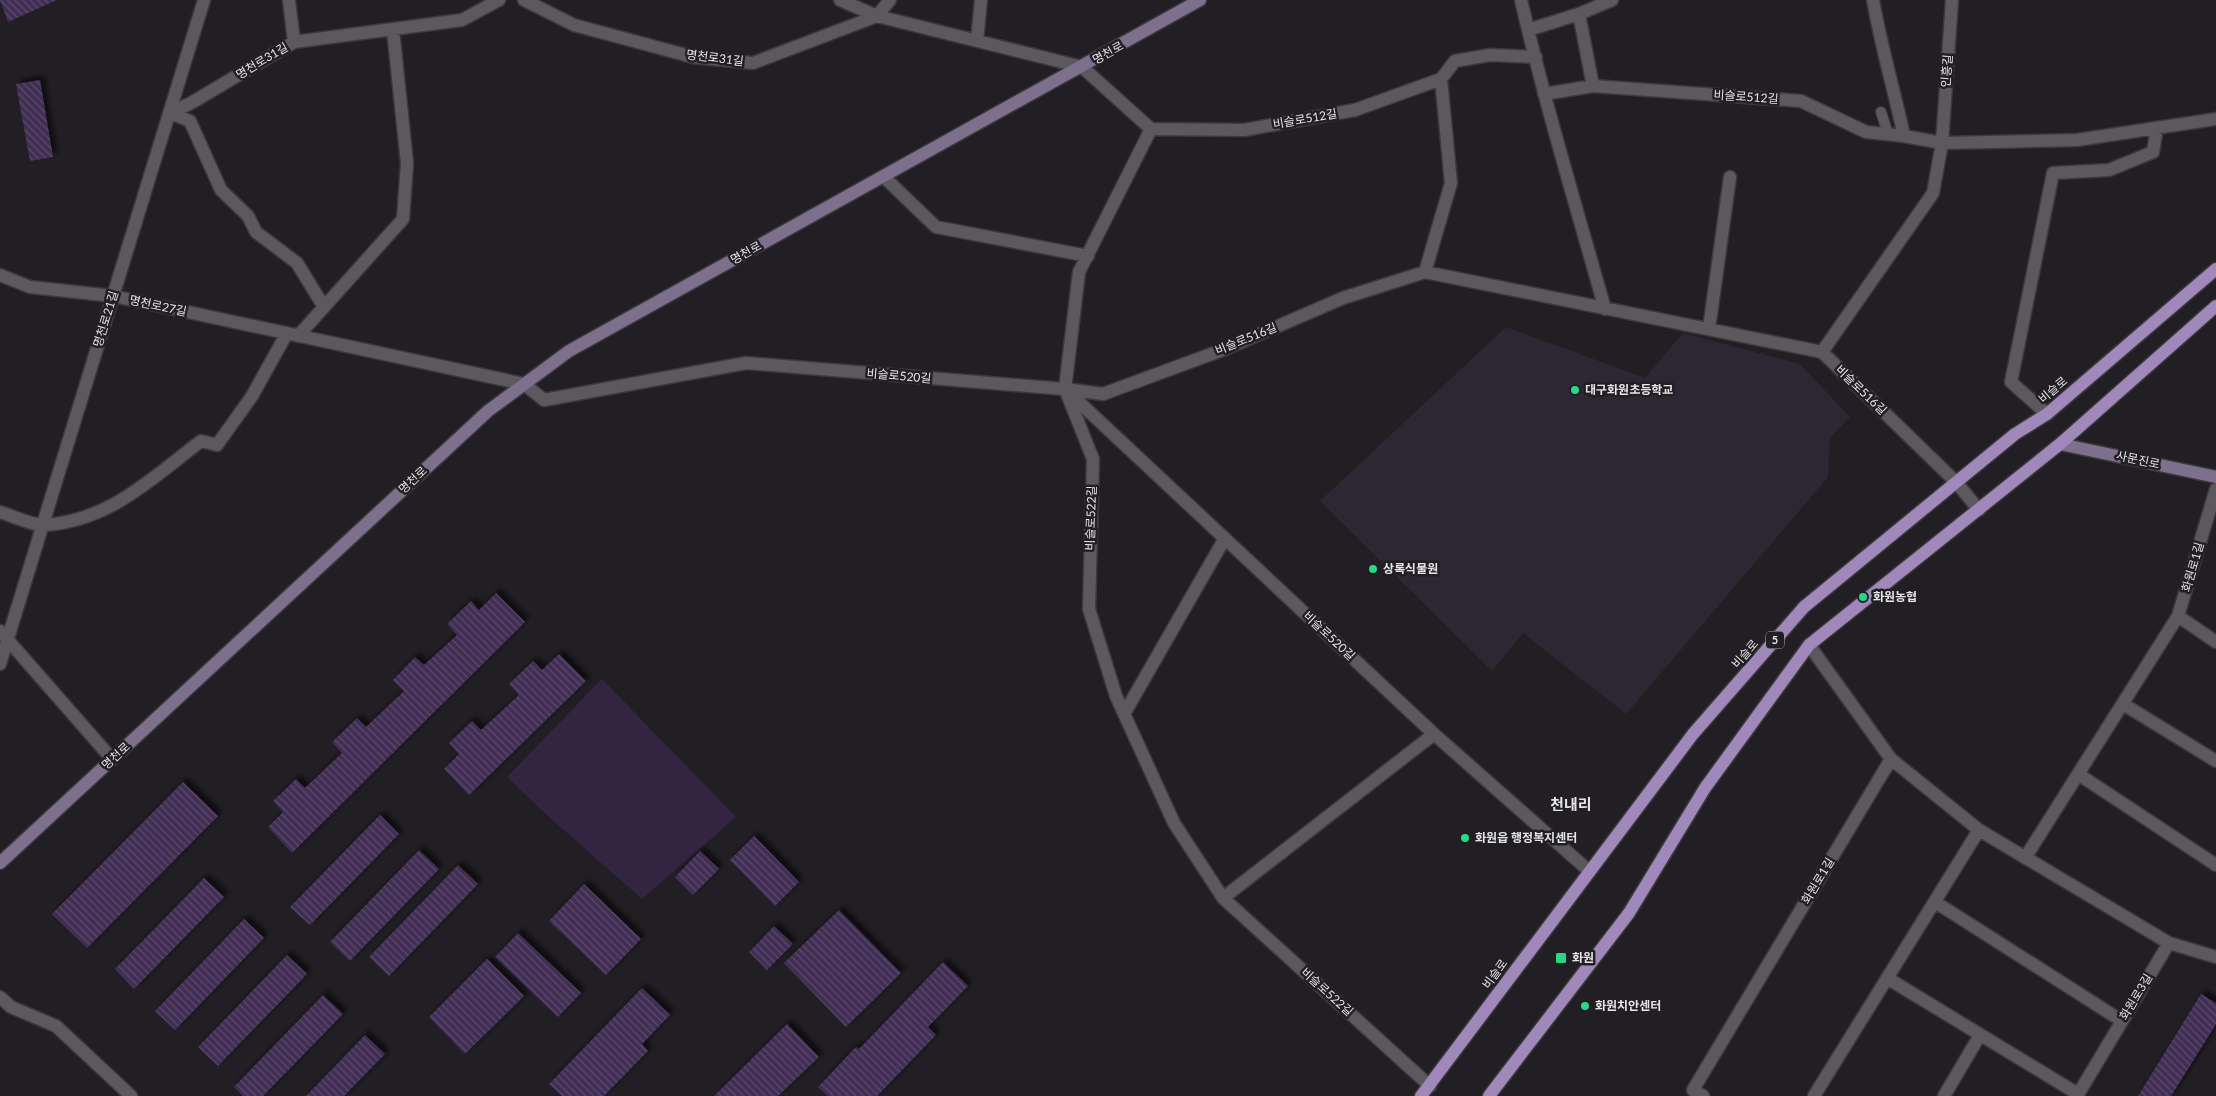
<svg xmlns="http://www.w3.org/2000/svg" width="2216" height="1096" font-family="Lato,'Noto Sans KR',sans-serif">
	<defs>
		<pattern id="building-back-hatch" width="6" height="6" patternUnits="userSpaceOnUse" patternTransform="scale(1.25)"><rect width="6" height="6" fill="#412d55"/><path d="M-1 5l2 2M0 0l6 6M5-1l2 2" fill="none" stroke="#5c4b6d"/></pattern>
		<filter id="shadow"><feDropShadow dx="4.5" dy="-4.5" stdDeviation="2.5" flood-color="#0009"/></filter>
	</defs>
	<rect width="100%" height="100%" fill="#221f24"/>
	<!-- built -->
	<path fill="#2c2732" d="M1506,327L1645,378L1683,333L1800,364L1850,417L1830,438L1828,477L1626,714L1523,633L1492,671L1320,501Z"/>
	<!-- grass -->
	<path fill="#332541" d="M602,679L736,817L642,899L549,817L507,777Z"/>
	<!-- building -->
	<path fill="url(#building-back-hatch)" filter="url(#shadow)" d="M0,0H57L8,22Z
		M40,80L53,157L30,161L16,84Z
		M496,593L525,622L292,853L268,827L283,812L273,801L296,779L305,788L342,753L332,742L357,718L366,727L404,691L393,680L415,657L424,665L457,635L447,624L471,601L479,610Z
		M559,654L586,681L469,795L444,769L459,754L449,743L472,721L481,730L519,695L509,684L533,661L542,670Z
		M183,782L218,816L87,948L52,914Z
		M380,815L399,834L310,925L290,907Z
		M754,836L799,882L775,906L730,860Z
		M419,850L439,869L350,961L330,942Z
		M700,851L719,869L693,895L675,877Z
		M458,865L478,884L389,976L369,957Z
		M204,878L224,897L134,989L115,969Z
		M584,884L641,939L606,975L549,921Z
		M839,910L901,973L846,1027L784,963Z
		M244,919L264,938L175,1030L155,1011Z
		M774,926L793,944L767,970L749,952Z
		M518,933L581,993L558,1017L495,957Z
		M287,955L307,974L218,1066L198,1047Z
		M487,959L524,996L465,1054L429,1017Z
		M943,962L968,986L928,1027L936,1035L877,1096H828L818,1087L856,1047L859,1049Z
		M642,988L670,1015L642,1044L648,1051L604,1096H562L549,1084Z
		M2201,994L2216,1003V1024L2171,1096H2138Z
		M323,995L343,1014L263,1096H243L234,1087Z
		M787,1024L819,1057L778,1096H714Z
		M365,1035L385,1054L344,1096H306Z"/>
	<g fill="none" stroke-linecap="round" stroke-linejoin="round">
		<defs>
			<path id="lane" d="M1881,112L1888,134"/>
			<path id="street" d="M289,0L294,42
				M524,0L574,25L693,57L753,63L877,16L1082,67L1151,129L1244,130L1355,110L1441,79L1455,61L1490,55L1536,57
				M840,0L877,16L890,0
				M1521,0C1545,104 1576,206 1605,309
				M1873,0C1881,46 1894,90 1904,136
				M1528,30L1579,14
				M977,41L981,0
				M1593,86L1579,14L1612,0
				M1544,94L1593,86L1801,101L1866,132L1904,136L1942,143L2077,140L2216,119
				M170,113L191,103L294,42L462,20L499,0
				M170,113L190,121L221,190L248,216L256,232L297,263L324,307
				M1151,129L1079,272L1065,389L1093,459L1089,609L1116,696L1174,823L1223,898L1430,1086
				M884,177L936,227L1088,256
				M1425,272L1451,183L1441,79
				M0,275L30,287L113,296L524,384L544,400L746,363L1065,389L1434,734L1588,870
				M1709,329L1730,177
				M298,336L403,219L407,163L393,30
				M1822,352L1933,193L1942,143L1952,0
				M1065,389L1103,394L1225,349L1343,298L1425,272L1822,352L1956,482L1979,510
				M2047,414L2011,382L2053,173L2109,170L2153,152L2157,128
				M0,512C13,516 31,525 44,525C110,521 152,478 201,441L217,445L252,396L287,333
				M2178,616L2216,489
				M0,631L112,759
				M1809,645L1891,759L1979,830L1814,1096
				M0,664L204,0
				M2123,704L2216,761
				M1124,714L1225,538
				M2078,774L2216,865
				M1979,830L2169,943L2216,957
				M2025,858L2178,616L2216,642
				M1223,898L1434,734
				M1935,902L2122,1021
				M1887,978L2078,1094
				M0,997L11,1007L56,1026L131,1096
				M1703,1096L1693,1090L1891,759
				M1944,1096L1980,1035
				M2077,1096L2169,943"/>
			<path id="secondary" d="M2060,444L2216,477
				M0,863L488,411L569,351L1200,0"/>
			<path id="primary" d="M1421,1096L1693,734L1804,607L2015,434L2047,414L2216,269
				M1489,1096L1629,913L1705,788L1809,645L2060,444L2216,306"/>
		</defs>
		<!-- lane casing -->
		<use href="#lane" stroke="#3b393e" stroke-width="12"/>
		<!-- street casing -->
		<use href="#street" stroke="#3b393e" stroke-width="15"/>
		<!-- secondary casing -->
		<use href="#secondary" stroke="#3b393e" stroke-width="15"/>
		<!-- primary casing -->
		<use href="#primary" stroke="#3b393e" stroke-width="15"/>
		<!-- lane -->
		<use href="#lane" stroke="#5b585e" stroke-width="10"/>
		<!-- street -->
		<use href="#street" stroke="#5b585e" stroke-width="12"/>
		<!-- secondary -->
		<use href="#secondary" stroke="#7e708c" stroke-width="12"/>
		<!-- primary -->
		<use href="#primary" stroke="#a188bb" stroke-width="12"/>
	</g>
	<!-- markers -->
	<g fill="#27d885" stroke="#221f24" stroke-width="2">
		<circle cx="1575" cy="390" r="5"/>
		<circle cx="1373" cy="569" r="5"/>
		<circle cx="1863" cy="597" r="5"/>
		<circle cx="1465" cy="838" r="5"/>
		<rect x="1555" y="952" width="12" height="12" rx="2.5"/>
		<circle cx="1585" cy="1006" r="5"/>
	</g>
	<g text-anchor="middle" stroke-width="5" stroke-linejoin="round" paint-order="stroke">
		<!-- shield labels -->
		<rect fill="#221f24" stroke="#aaa9ac" stroke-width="1" x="1766" y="631.5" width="18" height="17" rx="4"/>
		<g font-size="11" font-weight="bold" fill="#e5e4e7">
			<text x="1775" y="644">5</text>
		</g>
		<!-- street labels -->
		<g font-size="12" fill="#e5e4e7" stroke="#221f24">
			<text transform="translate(1108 53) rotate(-29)" y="4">명천로</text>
			<text transform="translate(715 58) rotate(7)" y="4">명천로31길</text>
			<text transform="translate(262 61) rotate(-31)" y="4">명천로31길</text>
			<text transform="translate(1947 71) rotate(-86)" y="4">인흥길</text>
			<text transform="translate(1746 97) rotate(4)" y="4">비슬로512길</text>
			<text transform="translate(1305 119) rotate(-10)" y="4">비슬로512길</text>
			<text transform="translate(746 253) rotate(-29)" y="4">명천로</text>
			<text transform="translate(158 306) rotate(12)" y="4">명천로27길</text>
			<text transform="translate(106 319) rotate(-73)" y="4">명천로21길</text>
			<text transform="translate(1246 339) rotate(-22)" y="4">비슬로516길</text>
			<text transform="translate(899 376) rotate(5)" y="4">비슬로520길</text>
			<text transform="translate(1861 390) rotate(44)" y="4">비슬로516길</text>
			<text transform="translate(2053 390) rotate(-40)" y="4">비슬로</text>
			<text transform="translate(2138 460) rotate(12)" y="4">사문진로</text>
			<text transform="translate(413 480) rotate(-43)" y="4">명천로</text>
			<text transform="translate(1091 518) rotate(-88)" y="4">비슬로522길</text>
			<text transform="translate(2193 567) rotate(-74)" y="4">화원로1길</text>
			<text transform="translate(1329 636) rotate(43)" y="4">비슬로520길</text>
			<text transform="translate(1745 654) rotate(-49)" y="4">비슬로</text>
			<text transform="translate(116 756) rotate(-43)" y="4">명천로</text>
			<text transform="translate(1818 881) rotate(-59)" y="4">화원로1길</text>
			<text transform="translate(1495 974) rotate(-54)" y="4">비슬로</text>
			<text transform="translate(1327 992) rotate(42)" y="4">비슬로522길</text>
			<text transform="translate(2136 997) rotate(-59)" y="4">화원로3길</text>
		</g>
		<!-- poi labels -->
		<g font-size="12" font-weight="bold" fill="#e5e4e7" stroke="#221f24" text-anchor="start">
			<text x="1585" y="394">대구화원초등학교</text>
			<text x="1383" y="573">상록식물원</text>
			<text x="1873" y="601">화원농협</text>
			<text x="1475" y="842">화원읍 행정복지센터</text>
			<text x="1572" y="962">화원</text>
			<text x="1595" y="1010">화원치안센터</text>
		</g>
		<!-- quarter labels -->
		<g font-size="15" font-weight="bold" fill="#e5e4e7" stroke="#221f24">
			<text x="1571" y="810">천내리</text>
		</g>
	</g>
</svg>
